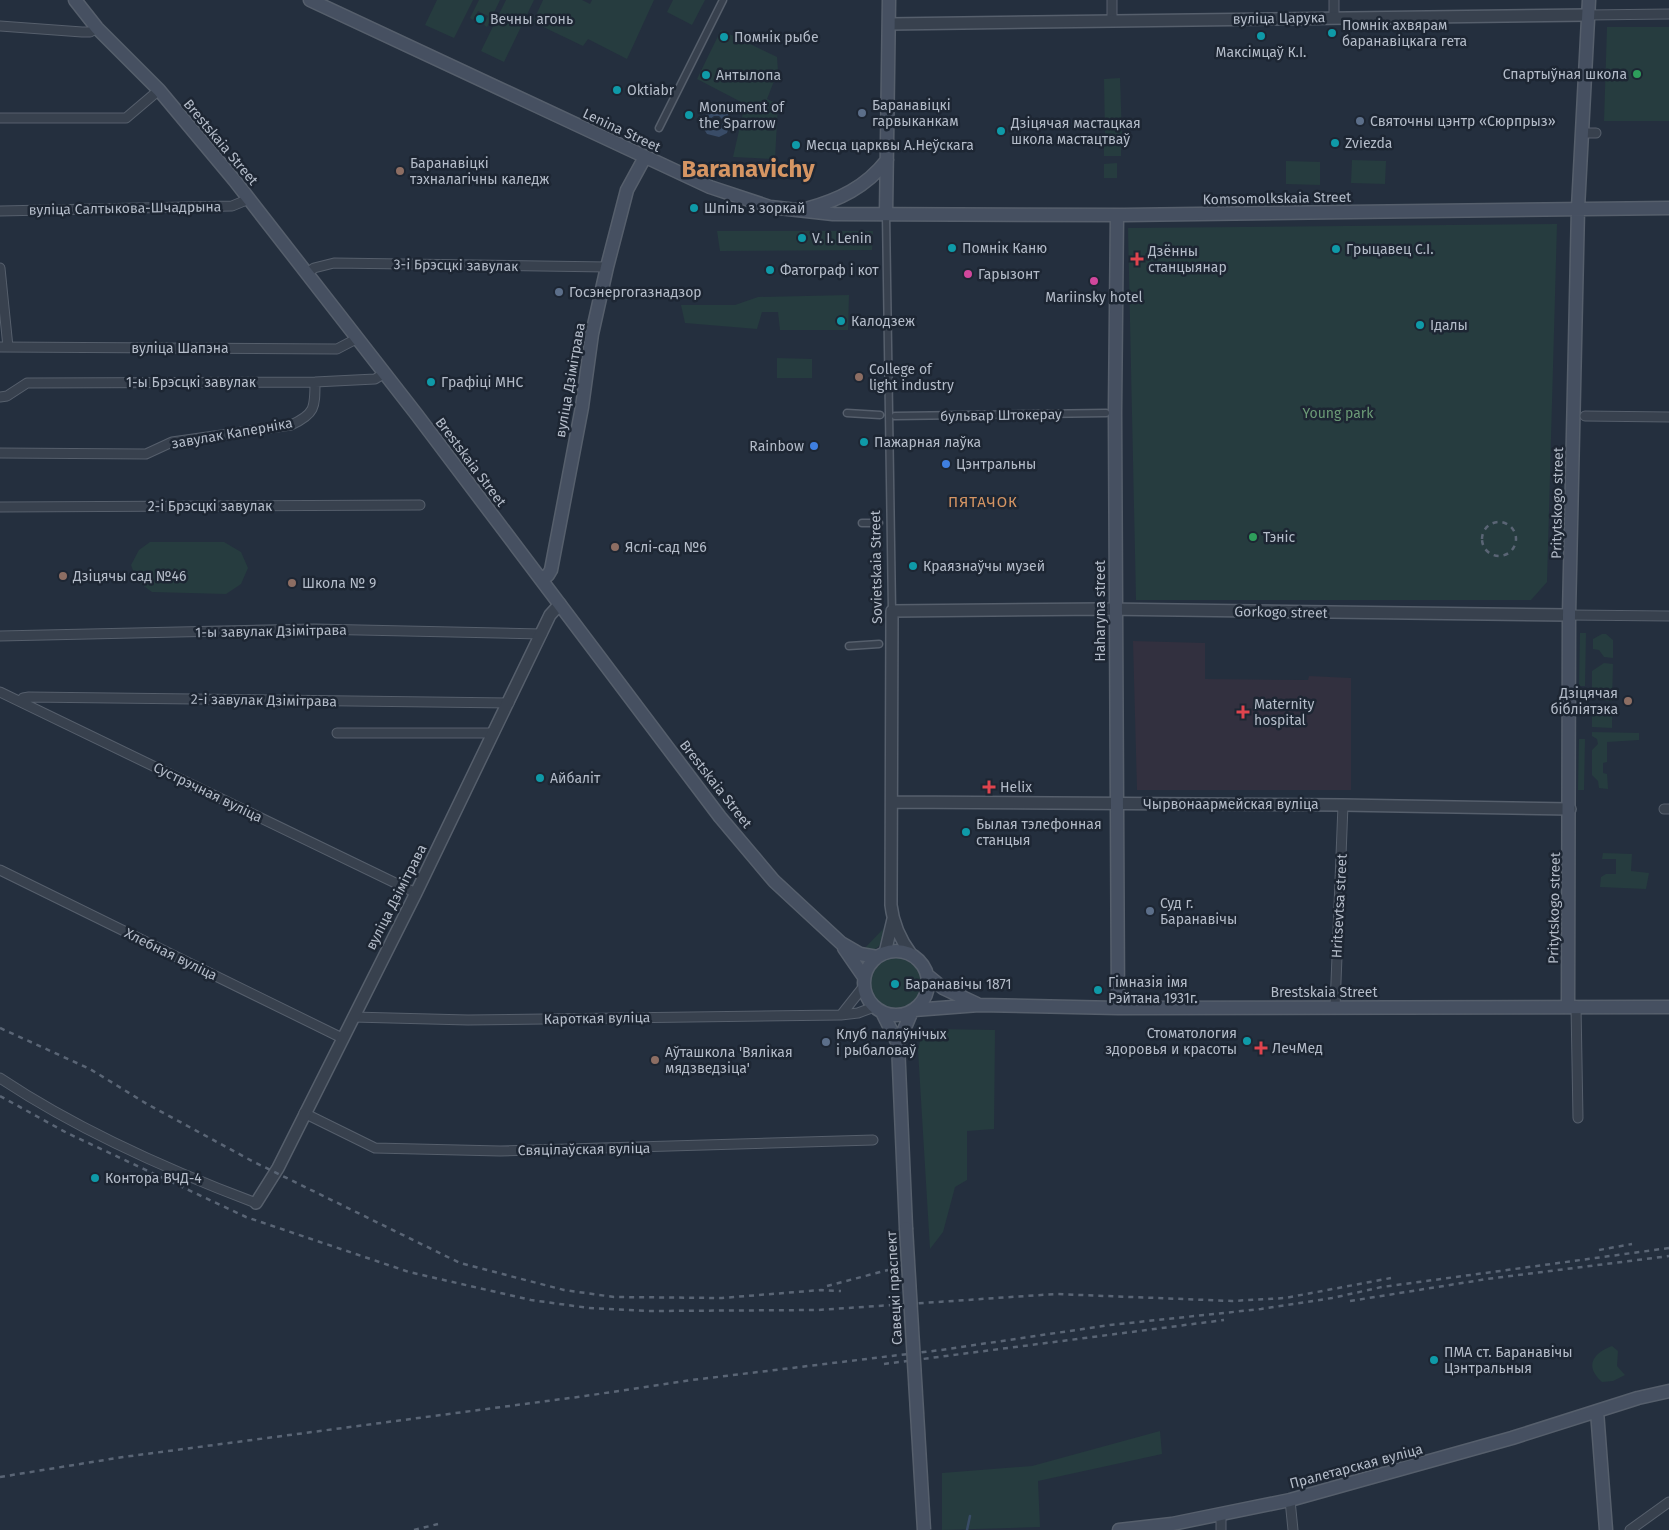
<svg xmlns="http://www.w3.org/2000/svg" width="1669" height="1530" font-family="'Fira Sans',sans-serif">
	<rect width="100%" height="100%" fill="#242f3e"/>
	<!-- medical -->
	<path fill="#32303f" d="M1133,641L1205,643V679L1308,680L1309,676L1351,678V790H1137Z"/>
	<!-- green -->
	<path fill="#263c3f" d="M437,0H473L454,38L425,25Z
		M479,0H500L487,27L484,25L488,16L478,11L473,20L470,18Z
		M506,0H534L504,62L481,51Z
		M543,0H582L590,4L592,0H654L627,59L588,39L583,46L533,22Z
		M673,0H705L692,25L667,12Z
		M1607,27H1669V121H1604Z
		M721,30L777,57L778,71L767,99L778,104L775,159L733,157L745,104L697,79Z
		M1120,78L1122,136H1105L1104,79Z
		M1104,141H1121V156H1104Z
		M1352,160L1386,161L1385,184L1351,183Z
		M1286,161L1320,162V185L1286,184Z
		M1117,163V178H1104V164Z
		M1557,224L1547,582L1531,600H1136L1128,228Z
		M717,231H873L872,250L720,251Z
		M849,295L848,330H780L778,312H762L757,329L685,323L681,305H735L758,297Z
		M777,358L812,359V378H777Z
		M150,542H224L241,552L248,568L241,584L226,594L152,592L137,581L131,565L139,550Z
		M1580,633H1586L1585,686H1579Z
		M1602,634H1606L1613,640V658L1604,657L1599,650L1593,649V639Z
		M1604,663L1613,664L1612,701H1605L1597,691L1592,690V671Z
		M1603,704L1612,705V728L1592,727V714Z
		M1592,732L1639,733V740L1607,742V762L1603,763V773L1607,774L1608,789L1599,788L1598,781L1592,775V750L1598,744L1597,739L1592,736Z
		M1579,739H1585L1584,790H1578Z
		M1603,853L1632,854L1631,871L1649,873L1646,889L1600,887L1601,877L1606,874H1616V859H1602Z
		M883,929C882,945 879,952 863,950Z
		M871 983a25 25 0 1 1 50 0a25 25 0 1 1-50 0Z
		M933,1029L995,1030L994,1129L967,1131V1180L955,1187L943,1232L930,1249L918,1050L921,1037Z
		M1612,1346L1618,1351L1617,1366L1625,1375L1613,1381L1602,1382C1584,1366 1593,1353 1612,1346Z
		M1160,1431L1162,1454L1038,1481L1040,1527L942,1530V1473L1032,1466Z"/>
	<!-- water -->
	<path fill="#394c67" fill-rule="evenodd" d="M714,109L727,113L731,120L727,133L719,137L707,134L702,126L706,113ZM714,116H719L724,121L720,129L713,130L710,126V119Z"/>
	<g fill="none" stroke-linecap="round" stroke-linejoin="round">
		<!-- stream -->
		<path stroke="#394c67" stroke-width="2.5" d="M967,1530L970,1516"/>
		<defs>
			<path id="pedestrian" d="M659,128L723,0
				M886,214L892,611
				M847,413L880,415
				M895,416L1106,413
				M862,523H879
				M849,646L879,644"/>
			<path id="minor" d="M1334,0V17
				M1588,15L1669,14
				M1112,21V0
				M0,26L82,32H90L97,28
				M0,118H126L159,90
				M1582,133H1596
				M0,211L232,206L249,199
				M0,268L8,347
				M308,273L314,268L334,263L607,267
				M0,347L337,349L358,338
				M0,397L7,396L27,383L315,382L375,379L385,373
				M1585,416L1669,417
				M0,453L146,454L172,442L291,425C315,414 315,408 315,382
				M0,507L420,505
				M1569,615L1669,616
				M0,636L314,629L542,634
				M0,692L416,893
				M21,702L23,698L29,697L509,703
				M337,733H494
				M1664,809H1669
				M0,870L342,1038
				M1576,1006L1578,1118
				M1335,1007L1343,805
				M841,1015L864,986
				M353,1017L468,1020L841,1015L858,1013L874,1007
				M0,1078C78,1130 168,1170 256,1203
				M304,1113L375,1148L500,1151L873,1140
				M1290,1500L1293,1530
				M1221,1515V1530
				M1630,1530L1669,1502"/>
			<path id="tertiary" d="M889,24L1588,15
				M892,802L1343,805L1570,809
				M885,953L893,919
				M911,954C900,939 893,923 891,905L892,611L1104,609L1569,615
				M256,1203L278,1168L416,893L550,615L560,604"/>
			<path id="secondary" d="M75,0L97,28L159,90L235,181L417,415L720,817L774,881L841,943L860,954L877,957
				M310,0L710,187L770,207L833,214L1124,215L1669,208
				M806,209C839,200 866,187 887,160
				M886,214L889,0
				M1117,215L1115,412L1118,1008
				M541,579L548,575L551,570L582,407L592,334L607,267L627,190L645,157
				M844,948L864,977
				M864 983a32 32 0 1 1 64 0a32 32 0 1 1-64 0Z
				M927,975L943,988L977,1004
				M1568,1006L1569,615L1578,208L1589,0
				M914,1010L979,1005L1118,1008L1669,1007
				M882,1012L898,1044L906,1228
				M898,1044L912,1011
				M1597,1411L1606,1530
				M1119,1530L1172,1524L1290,1500L1512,1438L1638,1398L1669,1391"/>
		</defs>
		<!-- pedestrian casing -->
		<use href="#pedestrian" stroke="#565f6c" stroke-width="9"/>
		<!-- minor casing -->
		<use href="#minor" stroke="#565f6c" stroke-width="11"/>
		<!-- tertiary casing -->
		<use href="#tertiary" stroke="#565f6c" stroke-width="14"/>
		<!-- secondary casing -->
		<use href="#secondary" stroke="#565f6c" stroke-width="15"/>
		<!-- pedestrian -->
		<use href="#pedestrian" stroke="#38414e" stroke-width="6"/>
		<!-- minor -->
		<use href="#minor" stroke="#38414e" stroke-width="9"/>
		<!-- tertiary -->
		<use href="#tertiary" stroke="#38414e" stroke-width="11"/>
		<!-- secondary -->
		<use href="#secondary" stroke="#465061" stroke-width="12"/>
		<!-- rail -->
		<path stroke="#5a6575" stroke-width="2.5" stroke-dasharray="5 5" stroke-linecap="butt" d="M1482 539a17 17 0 1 1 34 0a17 17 0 1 1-34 0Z
			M0,1028L90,1069L147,1104L252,1161L460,1263L564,1290L614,1297L722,1298L821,1290L841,1291
			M0,1096L67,1133L246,1217L409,1272L531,1300L589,1308L648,1311L818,1310L1056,1294L1232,1301L1285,1298L1391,1278
			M1599,1250L1632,1244
			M827,1286L888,1270
			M1350,1301L1487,1279L1669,1256
			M884,1364L1224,1320
			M0,1477L123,1457L585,1396L692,1380L941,1350L1110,1325L1261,1309L1332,1298L1382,1287L1669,1248
			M414,1530L438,1524"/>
		<defs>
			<path id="secondary-bridge" d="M906,1228L924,1530"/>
		</defs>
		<!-- secondary-bridge casing -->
		<use href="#secondary-bridge" stroke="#565f6c" stroke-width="15" stroke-linecap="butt"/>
		<!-- secondary-bridge -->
		<use href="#secondary-bridge" stroke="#465061" stroke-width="12"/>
	</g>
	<!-- markers -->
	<g fill="#0f9aa8" stroke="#1d2633" stroke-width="2">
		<circle cx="480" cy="19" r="5"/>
		<circle cx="1332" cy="33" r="5"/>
		<circle cx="1261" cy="36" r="5"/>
		<circle cx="724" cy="37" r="5"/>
		<circle cx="706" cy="75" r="5"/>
		<circle cx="617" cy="90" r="5"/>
		<circle cx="689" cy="115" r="5"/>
		<circle cx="1001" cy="131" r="5"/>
		<circle cx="1335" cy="143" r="5"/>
		<circle cx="796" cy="145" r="5"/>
		<circle cx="694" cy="208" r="5"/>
		<circle cx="802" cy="238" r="5"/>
		<circle cx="952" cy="248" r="5"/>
		<circle cx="1336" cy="249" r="5"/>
		<circle cx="770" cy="270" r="5"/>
		<circle cx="841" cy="321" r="5"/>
		<circle cx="1420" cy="325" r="5"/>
		<circle cx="431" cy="382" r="5"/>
		<circle cx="864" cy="442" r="5"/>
		<circle cx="913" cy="566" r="5"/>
		<circle cx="540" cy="778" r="5"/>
		<circle cx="966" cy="832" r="5"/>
		<circle cx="895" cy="984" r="5"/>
		<circle cx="1098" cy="990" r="5"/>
		<circle cx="1247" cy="1041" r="5"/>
		<circle cx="95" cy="1178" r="5"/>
		<circle cx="1434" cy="1360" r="5"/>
	</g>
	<g fill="#2e9e5b" stroke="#1d2633" stroke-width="2">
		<circle cx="1637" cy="74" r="5"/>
		<circle cx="1253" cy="537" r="5"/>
	</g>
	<g fill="#5c6f8a" stroke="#1d2633" stroke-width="2">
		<circle cx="862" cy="113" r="5"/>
		<circle cx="1360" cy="121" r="5"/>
		<circle cx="559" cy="292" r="5"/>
		<circle cx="1150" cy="911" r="5"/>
		<circle cx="826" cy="1042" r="5"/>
	</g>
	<g fill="#8d6e63" stroke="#1d2633" stroke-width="2">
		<circle cx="400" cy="171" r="5"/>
		<circle cx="859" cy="377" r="5"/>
		<circle cx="615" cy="547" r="5"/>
		<circle cx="63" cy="576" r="5"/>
		<circle cx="292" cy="583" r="5"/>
		<circle cx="1628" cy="701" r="5"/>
		<circle cx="655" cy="1060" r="5"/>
	</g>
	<g fill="#e0444e" stroke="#1d2633" stroke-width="2">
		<path d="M1134.5 251.5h5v5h5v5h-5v5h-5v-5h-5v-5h5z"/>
		<path d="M1240.5 704.5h5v5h5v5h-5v5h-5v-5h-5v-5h5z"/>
		<path d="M986.5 779.5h5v5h5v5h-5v5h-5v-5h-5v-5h5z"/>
		<path d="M1258.5 1040.5h5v5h5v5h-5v5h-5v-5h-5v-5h5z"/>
	</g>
	<g fill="#d1479c" stroke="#1d2633" stroke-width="2">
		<circle cx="968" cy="274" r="5"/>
		<circle cx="1094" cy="281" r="5"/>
	</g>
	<g fill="#3f7fe0" stroke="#1d2633" stroke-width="2">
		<circle cx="814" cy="446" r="5"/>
		<circle cx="946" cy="464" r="5"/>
	</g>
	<g text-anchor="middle" stroke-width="5" stroke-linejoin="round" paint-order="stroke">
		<!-- street labels -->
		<g font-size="14" fill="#b4bcc9" stroke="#1d2633">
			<text transform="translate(1279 18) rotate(-1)" y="5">вуліца Царука</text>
			<text transform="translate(622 130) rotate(25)" y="5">Lenina Street</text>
			<text transform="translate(221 142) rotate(50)" y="5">Brestskaia Street</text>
			<text transform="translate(1277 198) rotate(-1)" y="5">Komsomolkskaia Street</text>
			<text transform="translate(125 208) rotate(-1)" y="5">вуліца Салтыкова-Шчадрына</text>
			<text transform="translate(456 265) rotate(1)" y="5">3-і Брэсцкі завулак</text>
			<text x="180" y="353">вуліца Шапэна</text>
			<text transform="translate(570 380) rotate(-80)" y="5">вуліца Дзімітрава</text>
			<text x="191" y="387">1-ы Брэсцкі завулак</text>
			<text transform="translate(1001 415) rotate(-1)" y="5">бульвар Штокерау</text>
			<text transform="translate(232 433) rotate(-10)" y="5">завулак Каперніка</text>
			<text transform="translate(471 462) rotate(53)" y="5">Brestskaia Street</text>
			<text transform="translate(1557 503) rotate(-89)" y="5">Pritytskogo street</text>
			<text x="210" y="511">2-і Брэсцкі завулак</text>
			<text transform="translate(876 567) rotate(-91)" y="5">Sovietskaia Street</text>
			<text transform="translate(1100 611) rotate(-90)" y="5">Haharyna street</text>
			<text transform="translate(1281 612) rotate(1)" y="5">Gorkogo street</text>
			<text transform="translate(271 631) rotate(-1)" y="5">1-ы завулак Дзімітрава</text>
			<text transform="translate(264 700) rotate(1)" y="5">2-і завулак Дзімітрава</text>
			<text transform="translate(716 784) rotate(52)" y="5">Brestskaia Street</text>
			<text transform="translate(208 792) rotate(26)" y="5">Сустрэчная вуліца</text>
			<text x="1231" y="809">Чырвонаармейская вуліца</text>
			<text transform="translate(396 897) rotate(-63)" y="5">вуліца Дзімітрава</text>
			<text transform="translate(1339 906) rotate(-87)" y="5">Hritsevtsa street</text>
			<text transform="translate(1554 908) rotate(-89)" y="5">Pritytskogo street</text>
			<text transform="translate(171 954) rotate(26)" y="5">Хлебная вуліца</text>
			<text x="1324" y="997">Brestskaia Street</text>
			<text transform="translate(597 1018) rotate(-1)" y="5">Кароткая вуліца</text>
			<text transform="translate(584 1149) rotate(-1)" y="5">Свяцілаўская вуліца</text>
			<text transform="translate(894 1288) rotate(-93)" y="5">Савецкі праспект</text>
			<text transform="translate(1356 1466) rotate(-15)" y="5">Пралетарская вуліца</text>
		</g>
		<!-- poi labels -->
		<g font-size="14" fill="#b4bcc9" stroke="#1d2633" text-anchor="start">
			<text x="490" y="24">Вечны агонь</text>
			<text x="1342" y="30">Помнік ахвярам<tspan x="1342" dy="16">баранавіцкага гета</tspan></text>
			<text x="734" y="42">Помнік рыбе</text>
			<text x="1261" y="57" text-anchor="middle">Максімцаў К.І.</text>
			<text x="1627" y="79" text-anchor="end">Спартыўная школа</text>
			<text x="716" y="80">Антылопа</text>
			<text x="627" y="95">Oktiabr</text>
			<text x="872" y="110">Баранавіцкі<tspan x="872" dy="16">гарвыканкам</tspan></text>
			<text x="699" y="112">Monument of<tspan x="699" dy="16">the Sparrow</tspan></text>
			<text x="1370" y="126">Святочны цэнтр «Сюрпрыз»</text>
			<text x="1011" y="128">Дзіцячая мастацкая<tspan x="1011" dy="16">школа мастацтваў</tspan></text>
			<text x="1345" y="148">Zviezda</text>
			<text x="806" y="150">Месца царквы А.Неўскага</text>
			<text x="410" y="168">Баранавіцкі<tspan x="410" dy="16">тэхналагічны каледж</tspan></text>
			<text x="704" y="213">Шпіль з зоркай</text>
			<text x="812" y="243">V. I. Lenin</text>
			<text x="962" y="253">Помнік Каню</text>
			<text x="1346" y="254">Грыцавец С.І.</text>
			<text x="1148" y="256">Дзённы<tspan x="1148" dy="16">станцыянар</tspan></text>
			<text x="780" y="275">Фатограф і кот</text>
			<text x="978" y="279">Гарызонт</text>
			<text x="569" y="297">Госэнергогазнадзор</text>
			<text x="1094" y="302" text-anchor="middle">Mariinsky hotel</text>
			<text x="851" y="326">Калодзеж</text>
			<text x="1430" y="330">Ідалы</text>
			<text x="869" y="374">College of<tspan x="869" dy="16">light industry</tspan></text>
			<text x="441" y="387">Графіці МНС</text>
			<text x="874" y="447">Пажарная лаўка</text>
			<text x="804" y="451" text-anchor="end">Rainbow</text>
			<text x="956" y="469">Цэнтральны</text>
			<text x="1263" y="542">Тэніс</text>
			<text x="625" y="552">Яслі-сад №6</text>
			<text x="923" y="571">Краязнаўчы музей</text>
			<text x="73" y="581">Дзіцячы сад №46</text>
			<text x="302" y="588">Школа № 9</text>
			<text x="1618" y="698" text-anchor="end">Дзіцячая<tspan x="1618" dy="16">бібліятэка</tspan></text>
			<text x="1254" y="709">Maternity<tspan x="1254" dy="16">hospital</tspan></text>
			<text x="550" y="783">Айбаліт</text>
			<text x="1000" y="792">Helix</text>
			<text x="976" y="829">Былая тэлефонная<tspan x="976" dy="16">станцыя</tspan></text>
			<text x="1160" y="908">Суд г.<tspan x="1160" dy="16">Баранавічы</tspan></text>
			<text x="1108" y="987">Гімназія імя<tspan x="1108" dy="16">Рэйтана 1931г.</tspan></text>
			<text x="905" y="989">Баранавічы 1871</text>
			<text x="1237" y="1038" text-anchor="end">Стоматология<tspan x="1237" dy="16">здоровья и красоты</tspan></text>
			<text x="836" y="1039">Клуб паляўнічых<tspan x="836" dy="16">і рыбаловаў</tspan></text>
			<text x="1272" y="1053">ЛечМед</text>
			<text x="665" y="1057">Аўташкола 'Вялікая<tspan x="665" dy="16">мядзведзіца'</tspan></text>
			<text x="105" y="1183">Контора ВЧД-4</text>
			<text x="1444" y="1357">ПМА ст. Баранавічы<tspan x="1444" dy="16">Цэнтральныя</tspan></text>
		</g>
		<!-- park labels -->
		<g font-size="14" fill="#6b9a76" stroke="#1d2633">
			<text x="1338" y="418">Young park</text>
		</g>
		<!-- neighbourhood labels -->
		<g font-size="15" letter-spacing="1" fill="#d59563" stroke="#1d2633">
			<text x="983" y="507">ПЯТАЧОК</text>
		</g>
		<!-- town labels -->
		<g font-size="24" font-weight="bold" fill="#d59563" stroke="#1d2633">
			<text x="748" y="177">Baranavichy</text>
		</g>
	</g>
</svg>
